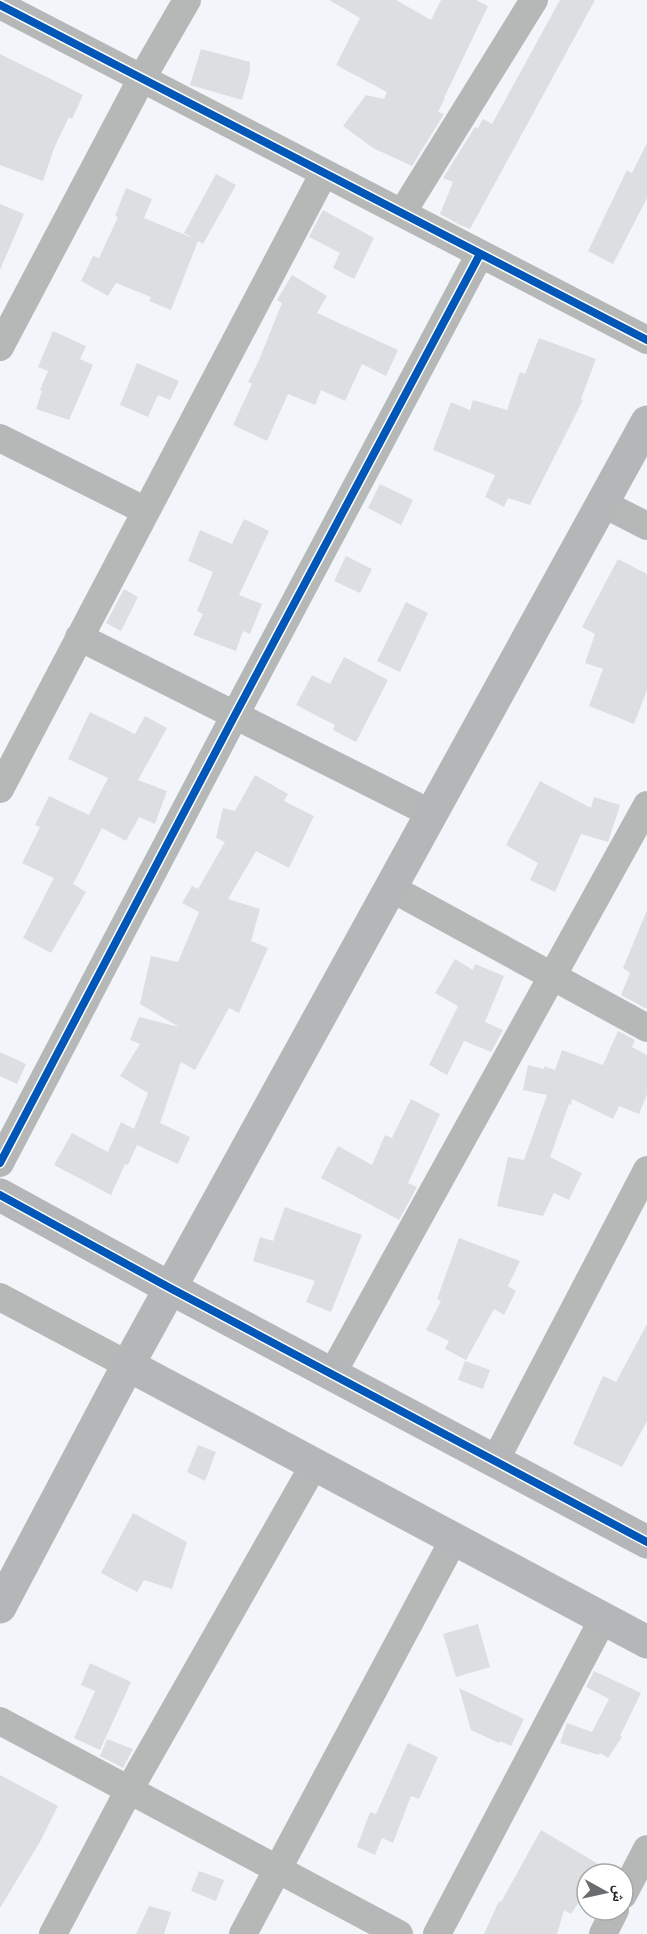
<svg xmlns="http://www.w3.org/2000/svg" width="647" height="1934" font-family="'Open Sans','Noto Naskh Arabic',sans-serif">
	<rect width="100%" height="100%" fill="#f2f6fa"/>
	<!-- building -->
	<path fill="#dddee1" d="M329,0H396L431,20L441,0H476L488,6L444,98H445L438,112L444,114L412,166L373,148L343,126L366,95L384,99L387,92L336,65L360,18Z
		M560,0H595L470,229L460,225L440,214L453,182L443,178L475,127L478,128L483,119L492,124Z
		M201,49L250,62V71L242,100L190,85Z
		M0,54L83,95L72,119L69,117L55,146L43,181L0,165Z
		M647,143V198L613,264L588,251L627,170L632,173Z
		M216,174L236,185L203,244L198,241L171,310L149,301L151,297L116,283L108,296L81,281L93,256L99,258L118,217L115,216L126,188L152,199L144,218L195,239L184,233Z
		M0,204L24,214L0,270Z
		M323,210L374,238L354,279L333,268L340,253L309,237Z
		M292,275L327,296L317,313L398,350L386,376L362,364L345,401L321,390L315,405L288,394L267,441L233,425L252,384L248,382L259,360L282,303L277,300Z
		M53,331L86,346L80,359L93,365L69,420L36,409L42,391L40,390L48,371L38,367Z
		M539,338L596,359L581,399L583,400L530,505L508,498L504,507L485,497L495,475L433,450L451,402L470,410L473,400L507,410L520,372L525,374Z
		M137,363L179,381L170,400L158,395L148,417L120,405Z
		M380,484L413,500L401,525L368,508Z
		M244,519L269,531L239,595L262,604L250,634L243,631L236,651L193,635L203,614L197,611L213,572L188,561L200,530L232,544Z
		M346,556L372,569L360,593L334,581Z
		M618,559L647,574V690L634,724L589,706L603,669L585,663L595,634L582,627Z
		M124,589L138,597L121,631L106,623Z
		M406,602L428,613L400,672L377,661Z
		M344,657L388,680L356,742L333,730L335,725L296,705L312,675L330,684Z
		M90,712L135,734L145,716L167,728L138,780L167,791L155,824L139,817L126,841L102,828L73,884L86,892L51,953L23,938L54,878L22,863L40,827L35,825L49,796L89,815L108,778L68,759Z
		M255,775L288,794L284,801L314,816L289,868L256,851L228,899L260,909L251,941L268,948L239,1013L229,1008L195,1070L181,1062L160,1123L190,1137L178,1164L137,1145L128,1165L125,1164L111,1195L54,1165L72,1133L108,1152L121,1122L134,1129L148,1093L120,1076L140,1044L130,1040L139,1017L179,1027L140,1004L151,956L178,962L199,912L182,903L192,886L198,889L225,842L216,838L223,808L235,811Z
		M540,781L591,808L594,797L620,805L608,842L581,834L555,892L530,880L538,863L506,845Z
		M647,910V1009L621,995L630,973L623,968Z
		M455,959L473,970L475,964L504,976L485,1022L503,1030L491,1052L464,1041L447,1075L429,1065L458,1006L435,993Z
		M618,1031L635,1040L632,1047L647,1055V1094L639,1114L619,1106L613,1119L572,1099L571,1105L569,1104L550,1157L582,1173L569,1200L554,1193L543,1216L497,1206L508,1157L524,1160L547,1095L523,1090L528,1065L544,1069V1066L555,1070L562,1050L603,1065Z
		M0,1052L26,1064L17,1084L0,1076Z
		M411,1099L440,1114L408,1183L417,1187L399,1220L321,1178L338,1146L372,1165L385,1135L392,1138Z
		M285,1207L362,1235L331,1312L306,1302L315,1281L253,1261L260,1237L273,1241Z
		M459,1238L520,1261L508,1286L516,1291L504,1315L494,1309L466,1360L445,1349L449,1341L426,1330L441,1301L437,1299Z
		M647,1324V1421L622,1467L573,1444L603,1376L616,1382Z
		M465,1361L490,1370L483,1389L458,1380Z
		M198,1445L216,1452L205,1481L187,1472Z
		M133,1513L187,1542L172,1589L144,1580L137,1592L101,1573Z
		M478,1624L490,1667L456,1677L443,1634Z
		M90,1663L131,1682L100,1750L74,1738L95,1691L81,1685Z
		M594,1671L641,1693L620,1736L622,1737L608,1758L600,1753L599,1755L560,1743L567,1723L592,1732L609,1699L586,1687Z
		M459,1688L524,1719L511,1746L500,1741L499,1743L471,1730Z
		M107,1739L133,1749L123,1768L100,1756Z
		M408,1743L438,1757L419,1799L411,1796L393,1843L382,1838L375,1855L357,1847L370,1812L376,1814Z
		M0,1775L58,1806L41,1840L0,1908Z
		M541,1830L615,1874H587V1890L571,1914L564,1910L557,1934H484L499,1901L501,1902Z
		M199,1871L224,1880L216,1901L191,1891Z
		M149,1906L171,1912L164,1934H136Z"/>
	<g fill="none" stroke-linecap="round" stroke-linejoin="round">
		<!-- street -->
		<path stroke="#b6b8b8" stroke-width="28" d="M0,5L647,340
			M402,213L534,0
			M0,347L142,78L187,0
			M0,438L146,511
			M602,503L647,526
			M79,637L432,814
			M0,789L324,173
			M391,888L647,1028
			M0,1163L235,715L480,254
			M0,1297L128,1365
			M332,1374L647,805
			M495,1461L647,1170
			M0,1721L399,1934
			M623,1895L647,1849
			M53,1934L129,1790L314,1465
			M243,1934L454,1539
			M437,1934L603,1619
			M603,1934L615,1910"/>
		<!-- secondary -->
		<path stroke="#b5b6b8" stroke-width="33" d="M0,1195L170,1288L647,1542
			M128,1365L647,1642
			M0,1607L128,1365L647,422"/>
		<defs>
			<path id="cycleway" d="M0,5L647,340
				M0,1163L235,715L480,254
				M0,1195L170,1288L647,1542"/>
		</defs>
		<!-- cycleway casing -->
		<use href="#cycleway" stroke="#fff" stroke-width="11"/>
		<!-- cycleway -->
		<use href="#cycleway" stroke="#0057b8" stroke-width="8"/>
	</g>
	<!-- north arrow -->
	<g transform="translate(605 1892) rotate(98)"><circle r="28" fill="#ffffff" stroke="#a6a7a8" stroke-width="1.5"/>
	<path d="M0-4.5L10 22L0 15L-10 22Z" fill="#6a6d70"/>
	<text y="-9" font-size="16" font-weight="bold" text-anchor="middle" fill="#202326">ش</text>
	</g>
</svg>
